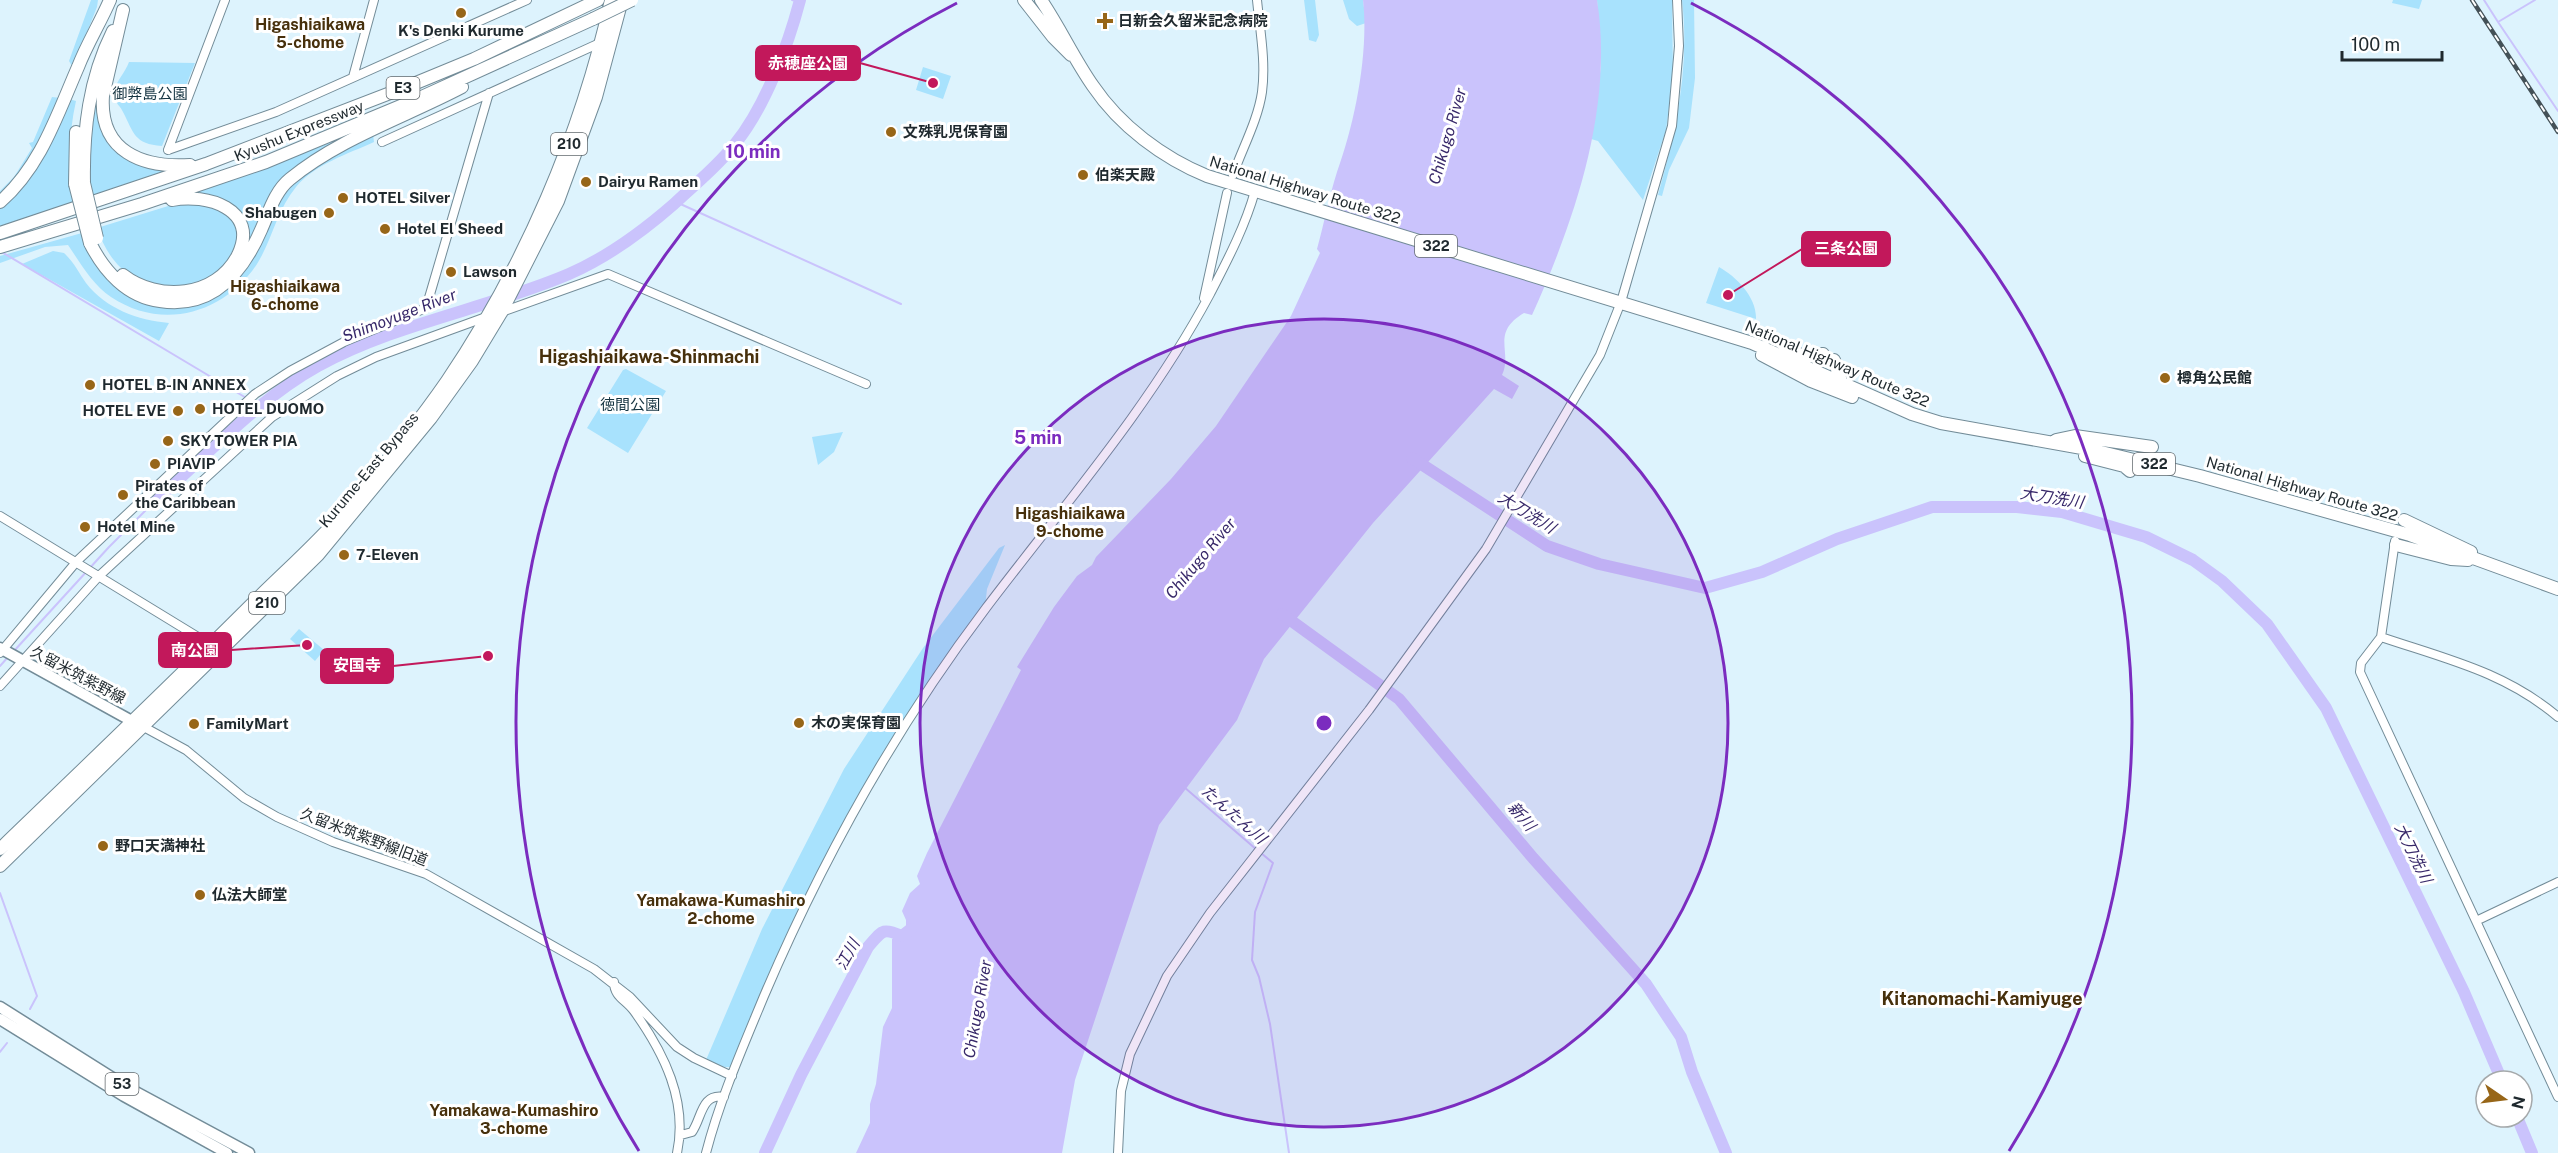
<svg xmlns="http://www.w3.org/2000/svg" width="2558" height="1153" font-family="'Public Sans','Noto Sans JP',sans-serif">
	<rect width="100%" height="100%" fill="#ddf3fd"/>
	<!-- green -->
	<path fill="#a8e2fd" d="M91,0H98L97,7L73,68L69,61Z
		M1304,0H1315L1319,35L1316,42L1309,40Z
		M1343,0H1363L1366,23L1357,26L1349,19Z
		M1597,0H1672L1673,77L1666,130L1643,200L1598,141L1591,139L1601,66Z
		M1682,0H1694L1695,78L1689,128L1669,170L1662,196L1658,195C1676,131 1690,67 1682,0Z
		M2393,0H2422L2419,9L2392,3Z
		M129,62L195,63L162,146C134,144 134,133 123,112C119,104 113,102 114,92C116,81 125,73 129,62Z
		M923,67L951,76L943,99L916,90Z
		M52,97L61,98L29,165L0,197V191L14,177L32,148L29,143L33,142Z
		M69,99L76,101C68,136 69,167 75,202L0,226V206Z
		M93,105H98L102,130L154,169L171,171L92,198L89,171Z
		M373,134L374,142C348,154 315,164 296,187C277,210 272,240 257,264C224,314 162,331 111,297C92,284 81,264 68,245L45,247L0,263V256L82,233L116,286L220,294C240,262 273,198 301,176C323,159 349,146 373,134Z
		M349,136L311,156L291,172L245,253C247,240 244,234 238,222C226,197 218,193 190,194Z
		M178,203L217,205C223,211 232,218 235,225C244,250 220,278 197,285C191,287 181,286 174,286C134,287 110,266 97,228Z
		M53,251L64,253C74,262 79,273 86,283C106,309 138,320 169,323L159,341L22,264Z
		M1719,267C1737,277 1757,298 1756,319L1706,303Z
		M626,369L666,391L628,453L587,428L623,370Z
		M843,432L834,452L818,465L812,437Z
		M1005,545L987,589L985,607L930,681L801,906L750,1019L733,1067H725L706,1060L762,929L844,769L923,648L999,548Z
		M299,629L324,650L315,661L290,639Z"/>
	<!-- water -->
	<path fill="#cac3fc" d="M1363,0H1597C1614,106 1575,220 1532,315L1524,313C1490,333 1513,352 1502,375L1519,386L1512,399L1494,389L1373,523L1264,659L1237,720L1159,825L1075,1080L1062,1153H856L870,1123V1104L876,1084L883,1027L892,1008V939L906,930V920L902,911L910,893L920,884L917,876L927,853L1021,670L1017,667L1054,607L1077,576L1092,565L1096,557L1171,479L1216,426L1291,316L1320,253L1317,249C1324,224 1329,197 1337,172C1355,123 1369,52 1363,0Z"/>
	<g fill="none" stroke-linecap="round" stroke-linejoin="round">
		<!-- stream -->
		<path stroke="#cac3fc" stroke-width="2" d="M792,0L800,2
			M2484,0L2498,22L2535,0
			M2498,22L2558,111
			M676,202L901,304
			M0,251L248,399
			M253,401L262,407
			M14,651L109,547L158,498
			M0,666L8,657
			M1184,787L1257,850
			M1261,853L1273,863L1255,912L1252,960L1259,977L1270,1024L1289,1153
			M0,893L37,996L30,1009
			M0,1052L7,1043"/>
		<!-- river -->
		<path stroke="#cac3fc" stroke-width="12" d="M1412,458L1547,546L1599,564L1705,588L1762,572L1837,539L1932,507H2017L2062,512L2146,537L2193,560L2222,581L2267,624L2326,708L2464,992L2502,1081
			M158,498C208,454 260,398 318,366C397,323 487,309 569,274C608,257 642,232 674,204C695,184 717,167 735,144C765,107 788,46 800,0
			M1282,614L1399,699L1533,858L1646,984L1681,1037L1692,1072L1726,1153
			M2517,1117L2532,1153
			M765,1153L801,1075L868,947C882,931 882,927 902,936L911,929"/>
		<defs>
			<path id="minor" d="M353,77L374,0
				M382,142L602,42
				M168,150L276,112L527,0
				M168,150L225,0
				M1233,175C1242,149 1258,120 1262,92C1266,62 1260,30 1257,0
				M1204,298L1227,193
				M499,313L608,274L866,384
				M0,516L211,645
				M2395,541L2381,637L2361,663L2360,672L2558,1097
				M2381,637C2446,659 2505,672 2558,717
				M0,653L77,561L255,394L290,371L344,342L426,308L489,93
				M0,686L99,576L272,417L337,376L376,357L486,317
				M142,726L186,750L244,798L277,817L333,842L426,874L594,969L630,997L677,1047L694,1058L732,1076
				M2476,921L2558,882
				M614,982C614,997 626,1000 634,1011C664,1053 688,1101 677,1153
				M681,1135L692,1132C702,1118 701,1093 724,1097
				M706,1153C720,1099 743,1047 764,996C823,858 896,727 986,608C1064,505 1149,408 1210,294C1227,261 1245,227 1255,191
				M1118,1153L1121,1091L1130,1054L1167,976L1210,913L1369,710L1486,549L1600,355L1621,302L1672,126L1679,46L1677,0"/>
			<path id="major" d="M0,648L139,725
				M0,1007L130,1089L249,1153
				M0,1019L124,1096L227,1153"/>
			<path id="highway" d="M1024,0L1053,37L1071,55
				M1041,0C1060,28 1074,59 1093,86C1120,126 1163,158 1207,176L1752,343L1912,414L1941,423L2093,450L2200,476L2410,535L2558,589
				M123,10L103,96C99,152 143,168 190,165
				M84,183C83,130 89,79 113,31
				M75,184L76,132
				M0,202C41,166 57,115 78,67C87,44 100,23 110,0
				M0,233L206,164L411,85L474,59L598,0
				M90,243C104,271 127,297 160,301C212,309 242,274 261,230C269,212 275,191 290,179C340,138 405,117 462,87
				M0,247L142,204L266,162L415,100L593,19
				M123,275C158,302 216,298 238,255C260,209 206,193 172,200
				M1764,347L1762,355L1811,381L1852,397
				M1785,349L1807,357L1823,354
				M1834,360L1842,384
				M2056,440L2075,436L2152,447
				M2085,456L2124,466L2130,471
				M2404,520L2471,552
				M2396,545L2451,559L2468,560
				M0,849C85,767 170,686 253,603C286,570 322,539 351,504C384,465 418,423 447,381C524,267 581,135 611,0
				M0,866L318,555L431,418L472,361L501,313L558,201L596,97L622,0"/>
		</defs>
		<!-- minor casing -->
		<use href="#minor" stroke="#738c98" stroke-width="10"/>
		<!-- major casing -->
		<use href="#major" stroke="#738c98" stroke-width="13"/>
		<!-- highway casing -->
		<use href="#highway" stroke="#738c98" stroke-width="14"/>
		<!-- minor -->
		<use href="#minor" stroke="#fff" stroke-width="8"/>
		<!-- major -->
		<use href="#major" stroke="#fff" stroke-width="10"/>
		<!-- highway -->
		<use href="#highway" stroke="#fff" stroke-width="12"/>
		<defs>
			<path id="rail" d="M2472,0L2558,132"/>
		</defs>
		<!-- rail casing -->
		<use href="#rail" stroke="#445157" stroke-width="4.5"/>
		<!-- rail -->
		<use href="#rail" stroke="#fff" stroke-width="2" stroke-dasharray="7" stroke-linecap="butt"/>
		<defs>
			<path id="highway-bridge" d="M593,19L632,0
				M84,183L97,238
				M75,184L90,243"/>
		</defs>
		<!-- highway-bridge casing -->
		<use href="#highway-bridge" stroke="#738c98" stroke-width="14" stroke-linecap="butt"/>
		<!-- highway-bridge -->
		<use href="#highway-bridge" stroke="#fff" stroke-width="12"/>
	</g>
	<!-- distance rings -->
	<circle cx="1324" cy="723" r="404" fill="#7b2cbf" fill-opacity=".12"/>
	<g fill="none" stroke="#7b2cbf" stroke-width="3">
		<circle cx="1324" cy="723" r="404"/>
		<path d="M639 1151A808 808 0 0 1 957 3M1691 3A808 808 0 0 1 2009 1151"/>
	</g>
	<!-- markers -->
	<g fill="#976618" stroke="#fff" stroke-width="2">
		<circle cx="461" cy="13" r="6"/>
		<path d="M1102 12h6v6h6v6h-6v6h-6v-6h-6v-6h6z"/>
		<circle cx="891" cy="132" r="6"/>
		<circle cx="1083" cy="175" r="6"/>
		<circle cx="586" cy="182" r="6"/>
		<circle cx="343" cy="198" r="6"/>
		<circle cx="329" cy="213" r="6"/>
		<circle cx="385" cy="229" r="6"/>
		<circle cx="451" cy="272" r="6"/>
		<circle cx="2165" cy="378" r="6"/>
		<circle cx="90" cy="385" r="6"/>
		<circle cx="200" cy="409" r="6"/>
		<circle cx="178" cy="411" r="6"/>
		<circle cx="168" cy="441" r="6"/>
		<circle cx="155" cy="464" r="6"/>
		<circle cx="123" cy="495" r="6"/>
		<circle cx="85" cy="527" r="6"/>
		<circle cx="344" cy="555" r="6"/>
		<circle cx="799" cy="723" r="6"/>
		<circle cx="194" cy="724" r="6"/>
		<circle cx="103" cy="846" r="6"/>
		<circle cx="200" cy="895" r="6"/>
	</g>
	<g text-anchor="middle" stroke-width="6" stroke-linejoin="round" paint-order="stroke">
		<!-- shield labels -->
		<g fill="#fff" stroke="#62696d" stroke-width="1.5">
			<rect x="386.5" y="77" width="33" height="22" rx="4.5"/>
			<rect x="551" y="133" width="36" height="22" rx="4.5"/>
			<rect x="1415" y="235" width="42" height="22" rx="4.5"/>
			<rect x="2133" y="453" width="42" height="22" rx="4.5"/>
			<rect x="249" y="592" width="36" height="22" rx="4.5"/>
			<rect x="105.5" y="1073" width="33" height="22" rx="4.5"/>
		</g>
		<g font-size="14" font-weight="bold" fill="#1f292e">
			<text x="403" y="93">E3</text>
			<text x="569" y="149">210</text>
			<text x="1436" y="251">322</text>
			<text x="2154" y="469">322</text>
			<text x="267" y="608">210</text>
			<text x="122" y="1089">53</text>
		</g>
		<!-- poi labels -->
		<g font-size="15" font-weight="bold" fill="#1f292e" stroke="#fff" text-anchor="start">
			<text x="1118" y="26">日新会久留米記念病院</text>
			<text x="461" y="36" text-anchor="middle">K's Denki Kurume</text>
			<text x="903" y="137">文殊乳児保育園</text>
			<text x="1095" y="180">伯楽天殿</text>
			<text x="598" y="187">Dairyu Ramen</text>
			<text x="355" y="203">HOTEL Silver</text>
			<text x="317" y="218" text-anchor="end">Shabugen</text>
			<text x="397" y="234">Hotel El Sheed</text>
			<text x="463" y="277">Lawson</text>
			<text x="2177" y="383">樽角公民館</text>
			<text x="102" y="390">HOTEL B-IN ANNEX</text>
			<text x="212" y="414">HOTEL DUOMO</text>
			<text x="166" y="416" text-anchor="end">HOTEL EVE</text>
			<text x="180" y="446">SKY TOWER PIA</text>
			<text x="167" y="469">PIAVIP</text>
			<text x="135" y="491">Pirates of<tspan x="135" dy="17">the Caribbean</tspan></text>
			<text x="97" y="532">Hotel Mine</text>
			<text x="356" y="560">7-Eleven</text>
			<text x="811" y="728">木の実保育園</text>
			<text x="206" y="729">FamilyMart</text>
			<text x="115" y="851">野口天満神社</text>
			<text x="212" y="900">仏法大師堂</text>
		</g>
		<!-- park labels -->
		<g font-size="15" fill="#143340" stroke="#fff">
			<text x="150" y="99">御弊島公園</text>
			<text x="630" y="410">徳間公園</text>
		</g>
		<!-- street labels -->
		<g font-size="15" fill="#1f292e" stroke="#fff">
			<text transform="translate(299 131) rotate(-22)" y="5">Kyushu Expressway</text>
			<text transform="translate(1305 190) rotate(17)" y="5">National Highway Route 322</text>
			<text transform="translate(1837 364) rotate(23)" y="5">National Highway Route 322</text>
			<text transform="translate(369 470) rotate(-50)" y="5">Kurume-East Bypass</text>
			<text transform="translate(2302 489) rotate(16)" y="5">National Highway Route 322</text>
			<text transform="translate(78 675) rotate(28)" y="5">久留米筑紫野線</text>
			<text transform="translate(364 837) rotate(21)" y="5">久留米筑紫野線旧道</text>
		</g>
		<!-- neighbourhood labels -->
		<g font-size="16" font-weight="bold" fill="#47300c" stroke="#fff">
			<text x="310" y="30">Higashiaikawa<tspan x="310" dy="18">5-chome</tspan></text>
			<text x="285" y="292">Higashiaikawa<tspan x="285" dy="18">6-chome</tspan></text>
			<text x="1070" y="519">Higashiaikawa<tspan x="1070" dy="18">9-chome</tspan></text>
			<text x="721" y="906">Yamakawa-Kumashiro<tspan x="721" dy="18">2-chome</tspan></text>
			<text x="514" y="1116">Yamakawa-Kumashiro<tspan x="514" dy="18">3-chome</tspan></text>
		</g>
		<!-- water labels -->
		<g font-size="16" font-style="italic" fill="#38296a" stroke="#fff">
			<text transform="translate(1447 136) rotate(-74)" y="6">Chikugo River</text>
			<text transform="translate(399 315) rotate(-21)" y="6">Shimoyuge River</text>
			<text transform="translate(2052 497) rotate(9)" y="6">大刀洗川</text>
			<text transform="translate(1527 512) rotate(32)" y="6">大刀洗川</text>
			<text transform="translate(1200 558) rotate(-50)" y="6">Chikugo River</text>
			<text transform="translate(1234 814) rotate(41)" y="6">たんたん川</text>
			<text transform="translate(1522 816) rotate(49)" y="6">新川</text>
			<text transform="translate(2414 853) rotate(64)" y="6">大刀洗川</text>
			<text transform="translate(847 954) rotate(-61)" y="6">江川</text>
			<text transform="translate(977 1009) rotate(-80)" y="6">Chikugo River</text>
		</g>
		<!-- quarter labels -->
		<g font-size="18" font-weight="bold" fill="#47300c" stroke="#fff">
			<text x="649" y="363">Higashiaikawa-Shinmachi</text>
			<text x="1982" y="1005">Kitanomachi-Kamiyuge</text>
		</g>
	</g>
	<circle cx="1324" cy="723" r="9" fill="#7b2cbf" stroke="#fff" stroke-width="3"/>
	<g font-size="18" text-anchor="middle" font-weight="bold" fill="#7b2cbf" stroke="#fff" stroke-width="6" stroke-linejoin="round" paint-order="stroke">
		<text x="753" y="158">10 min</text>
		<text x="1038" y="444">5 min</text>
	</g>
	<!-- callouts -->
	<path fill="none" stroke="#c2185b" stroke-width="2" d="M933 83L860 63M1728 295L1802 249M307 645L231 650M488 656L393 666"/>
	<g fill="#c2185b" stroke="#fff" stroke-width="2">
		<circle cx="933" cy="83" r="6"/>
		<circle cx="1728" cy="295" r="6"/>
		<circle cx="307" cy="645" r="6"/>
		<circle cx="488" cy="656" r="6"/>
	</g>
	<g fill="#c2185b" stroke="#c2185b" stroke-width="2">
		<rect x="756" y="46" width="104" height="34" rx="6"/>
		<rect x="1802" y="232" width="88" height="34" rx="6"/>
		<rect x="159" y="633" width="72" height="34" rx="6"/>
		<rect x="321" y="649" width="72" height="34" rx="6"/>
	</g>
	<g font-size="16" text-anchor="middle" font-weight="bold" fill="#fff">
		<text x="808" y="69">赤穂座公園</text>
		<text x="1846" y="254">三条公園</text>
		<text x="195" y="656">南公園</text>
		<text x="357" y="671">安国寺</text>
	</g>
	<!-- north arrow -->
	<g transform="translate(2504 1099) rotate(104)"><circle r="28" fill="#ffffff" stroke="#a5a9ab" stroke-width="1.5"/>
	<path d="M0-4.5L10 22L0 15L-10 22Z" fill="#976618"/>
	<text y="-9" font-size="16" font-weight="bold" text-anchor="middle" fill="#1f292e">N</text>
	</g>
	<!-- scale -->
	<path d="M2342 51v9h100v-9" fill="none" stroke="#1f292e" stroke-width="3"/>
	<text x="2351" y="51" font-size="18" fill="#1f292e" stroke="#ffffff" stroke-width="4.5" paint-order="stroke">100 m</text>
</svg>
